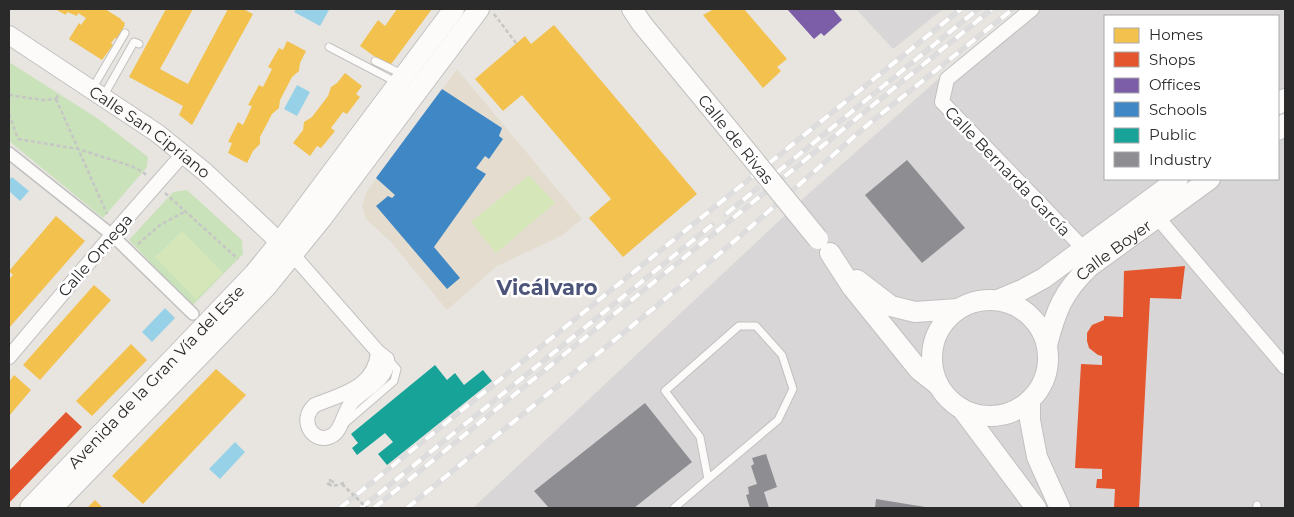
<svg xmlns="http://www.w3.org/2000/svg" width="1294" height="517" font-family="Montserrat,sans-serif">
	<rect width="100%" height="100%" fill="#e8e5e0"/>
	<!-- industrial -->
	<path fill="#d8d6d7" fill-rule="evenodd" d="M856,9H943L893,49Z
		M1037,9H1285V508H473L797,204L944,74ZM1105,16H1278V179H1105Z"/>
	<!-- education -->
	<path fill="#e3dccf" d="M457,69L582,219L561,236L497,266L447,310L391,242L366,219L362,206L367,191Z"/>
	<!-- green -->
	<path fill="#cae2ba" d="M9,62L97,118L148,157L147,167L103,218L9,141Z
		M187,190L242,240L243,254L192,306L129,240L173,192Z"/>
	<!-- pitch -->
	<path fill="#d5e6b8" d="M529,175L555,203L496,253L471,222Z
		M182,231L223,273L196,299L155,257Z"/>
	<!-- water -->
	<path fill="#97d1e7" d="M296,9H327L329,10L320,26L294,12Z
		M297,85L310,92L297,116L284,109Z
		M12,177L29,191L20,201L9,191V180Z
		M165,308L175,318L152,342L142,332Z
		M235,442L245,452L220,479L209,469Z"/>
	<!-- homes -->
	<path fill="#f2c14e" d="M55,9H105L121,19V20L125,23L124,25H125L117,39L115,38L111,43L113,45L102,60L69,39L79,23L81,25L86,18L78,13L77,16L67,12L66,15Z
		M166,9H193L160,69L188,84L228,9H243L253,14L192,125L179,115L183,106L129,77Z
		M397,9H432L389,67L360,46L378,20L385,26Z
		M714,9H744L787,59L777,67L781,71L763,88L703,15Z
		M554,25L697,194L623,257L589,218L611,199L522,95L503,111L475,79L525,36L531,44Z
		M287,41L306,51L300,63L299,71L292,77L280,100L279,108L272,114L260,137V144L253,151L247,163L228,153L232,143L228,142L238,122L243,125L252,106L248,105L259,85L263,87L272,69L268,67L279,48L283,50Z
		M345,73L362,86L356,94L360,97L347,114L343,112L331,128L335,131L321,148L317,146L310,156L293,143L303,130L304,122L312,117L328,96L331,87L337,83Z
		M56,216L85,241L9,328V279L13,275L9,271Z
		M94,285L111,300L40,380L23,365Z
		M131,344L147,360L92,416L76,401Z
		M216,369L246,395L143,504L112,476Z
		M14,375L31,390L9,416V382Z
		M95,500L103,508H87Z"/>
	<!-- shops -->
	<path fill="#e4572e" d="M1185,266L1181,299L1150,298L1139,508H1114L1115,489L1096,488L1097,479H1102V469L1075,468L1081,364L1102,365V356L1098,355L1089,348L1087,341V333L1092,325L1104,320V316L1123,317L1124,271Z
		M66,412L82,427L9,503V471Z"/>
	<!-- offices -->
	<path fill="#7b5ea7" d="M787,9H833L842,20L824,36L821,33L814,39Z"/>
	<!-- schools -->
	<path fill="#3f88c5" d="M442,89L502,128L499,136L503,139L489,159L485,156L476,168L486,174L434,247L460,278L447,289L376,206L388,196L392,198L395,195L376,178Z"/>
	<!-- public -->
	<path fill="#17a398" d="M435,365L447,380L455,373L464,385L483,370L492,381L387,465L378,454L393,442L385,433L357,455L352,448L358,443L351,434Z"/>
	<!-- industry -->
	<path fill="#8d8d92" d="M907,160L965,228L922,263L865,195Z
		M645,403L692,462L634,508H549L534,491Z
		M766,454L777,487L764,492L769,508H750L746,495L749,494L748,487L757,484L751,466L754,464L752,458Z
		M876,499L925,507V508H875Z"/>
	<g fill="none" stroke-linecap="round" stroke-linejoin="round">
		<defs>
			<path id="service" d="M329,47L396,82
				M375,61L402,74
				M92,89L125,33
				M103,97L134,42L139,44
				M739,326H756L782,355L793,389L778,420L708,479L700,437L665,391Z
				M344,424L394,381L397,369L388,359
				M674,508L708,479
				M1257,508V505"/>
			<path id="pedestrian" d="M9,153L112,235L193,314"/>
			<path id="minor" d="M1032,9L947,79L942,102L1084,249
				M1158,218L1285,367
				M293,255L378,352L387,359C390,378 364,390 352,402C344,411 342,429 333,435C314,447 297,420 315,405C342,394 375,388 378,352
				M9,357L112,235L183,154"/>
			<g id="tertiary">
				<path id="s1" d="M9,35L157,133L205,172L289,251"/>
			</g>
			<g id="secondary">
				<path d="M632,9L642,24L739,142"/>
				<path d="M1278,104L1285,99"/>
				<path d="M1278,130L1285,124"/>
				<path d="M830,253L852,287L919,370L938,385"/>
				<path d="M857,280L891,306L915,312L958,309"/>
				<circle cx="990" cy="358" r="58"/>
				<path d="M998,300L1022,290L1044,278L1178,179"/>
				<path id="s2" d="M1047,345C1056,310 1063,292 1089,267L1210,179"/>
				<path d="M1030,400V420L1037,457L1060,508"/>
				<path d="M962,409L1036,508"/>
				<path id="s3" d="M30,508L254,274L280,242L454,9"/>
				<path d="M52,508L266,287L322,218L479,9"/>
			</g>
		</defs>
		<!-- service casing -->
		<use href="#service" stroke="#c1c1c1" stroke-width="9"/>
		<!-- pedestrian casing -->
		<use href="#pedestrian" stroke="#c1c1c1" stroke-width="14"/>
		<!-- minor casing -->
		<use href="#minor" stroke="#c1c1c1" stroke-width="16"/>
		<!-- tertiary casing -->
		<use href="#tertiary" stroke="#c1c1c1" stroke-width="20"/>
		<!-- secondary casing -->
		<use href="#secondary" stroke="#c1c1c1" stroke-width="22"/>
		<!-- path -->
		<path stroke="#c6c6c5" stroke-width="2.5" stroke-dasharray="4 2.5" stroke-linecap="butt" d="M494,14L516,43
			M9,95L43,100L56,99
			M56,99L107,214
			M56,99L59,93
			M9,114L18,139
			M18,139L78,149L131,166L143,172L147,176
			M165,193L238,259
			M138,244L160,225L186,211
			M330,480L333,482L328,484V481Z
			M328,484L333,486L344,483"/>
		<!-- service -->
		<use href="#service" stroke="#fcfbfa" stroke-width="7"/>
		<!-- pedestrian -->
		<use href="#pedestrian" stroke="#fcfbfa" stroke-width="11"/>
		<!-- minor -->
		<use href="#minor" stroke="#fcfbfa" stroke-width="14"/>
		<!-- tertiary -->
		<use href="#tertiary" stroke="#fcfbfa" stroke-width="18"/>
		<!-- secondary -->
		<use href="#secondary" stroke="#fcfbfa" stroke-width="20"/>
		<defs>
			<path id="rail" d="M726,214L978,9
				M340,508L961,9
				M361,508L712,225
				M374,508L992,9
				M407,508L664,300L738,238L871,122L1013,9"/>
		</defs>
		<!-- rail casing -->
		<use href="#rail" stroke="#deddde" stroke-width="5.5"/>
		<!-- rail -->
		<use href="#rail" stroke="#fff" stroke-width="4" stroke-dasharray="11" stroke-linecap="butt"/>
		<defs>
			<path id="secondary-bridge" d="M739,142L818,239"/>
		</defs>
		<!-- secondary-bridge casing -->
		<use href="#secondary-bridge" stroke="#c1c1c1" stroke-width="22" stroke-linecap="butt"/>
		<!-- path-bridge -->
		<path stroke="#c6c6c5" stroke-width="2.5" stroke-dasharray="4 2.5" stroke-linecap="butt" d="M342,484L367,508"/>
		<!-- secondary-bridge -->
		<use href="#secondary-bridge" stroke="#fcfbfa" stroke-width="20"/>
	</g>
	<g text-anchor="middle" stroke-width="5" stroke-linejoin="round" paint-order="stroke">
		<!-- street labels -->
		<g font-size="16" fill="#2a2a2a" stroke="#fff">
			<text dy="6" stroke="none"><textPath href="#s1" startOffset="171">Calle San Cipriano</textPath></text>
			<text transform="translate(736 139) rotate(51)" y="6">Calle de Rivas</text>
			<text transform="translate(1008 171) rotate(46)" y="6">Calle Bernarda García</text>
			<text dy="6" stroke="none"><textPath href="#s2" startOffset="120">Calle Boyer</textPath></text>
			<text transform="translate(95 255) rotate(-49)" y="6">Calle Omega</text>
			<text dy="6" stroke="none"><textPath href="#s3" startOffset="182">Avenida de la Gran Vía del Este</textPath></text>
		</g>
		<!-- district labels -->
		<g font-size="21" font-weight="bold" fill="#4c5479" stroke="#fff">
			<text x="547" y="295">Vicálvaro</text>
		</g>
	</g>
	<!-- border -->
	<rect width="1294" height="517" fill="none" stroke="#2a2a2a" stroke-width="20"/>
	<!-- legend -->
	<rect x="1104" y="15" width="175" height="165" fill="#ffffff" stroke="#aaaaaa"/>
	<rect x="1114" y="28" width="25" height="15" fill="#f2c14e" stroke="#aaaaaa"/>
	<text x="1149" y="40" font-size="15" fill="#2a2a2a">Homes</text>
	<rect x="1114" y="52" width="25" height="15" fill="#e4572e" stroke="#aaaaaa"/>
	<text x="1149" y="65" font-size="15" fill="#2a2a2a">Shops</text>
	<rect x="1114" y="78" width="25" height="15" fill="#7b5ea7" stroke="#aaaaaa"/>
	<text x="1149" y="90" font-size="15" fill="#2a2a2a">Offices</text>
	<rect x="1114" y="102" width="25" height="15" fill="#3f88c5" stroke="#aaaaaa"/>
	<text x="1149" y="115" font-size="15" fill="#2a2a2a">Schools</text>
	<rect x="1114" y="128" width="25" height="15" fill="#17a398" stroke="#aaaaaa"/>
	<text x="1149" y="140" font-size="15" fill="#2a2a2a">Public</text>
	<rect x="1114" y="152" width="25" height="15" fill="#8d8d92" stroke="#aaaaaa"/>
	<text x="1149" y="165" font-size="15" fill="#2a2a2a">Industry</text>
</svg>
